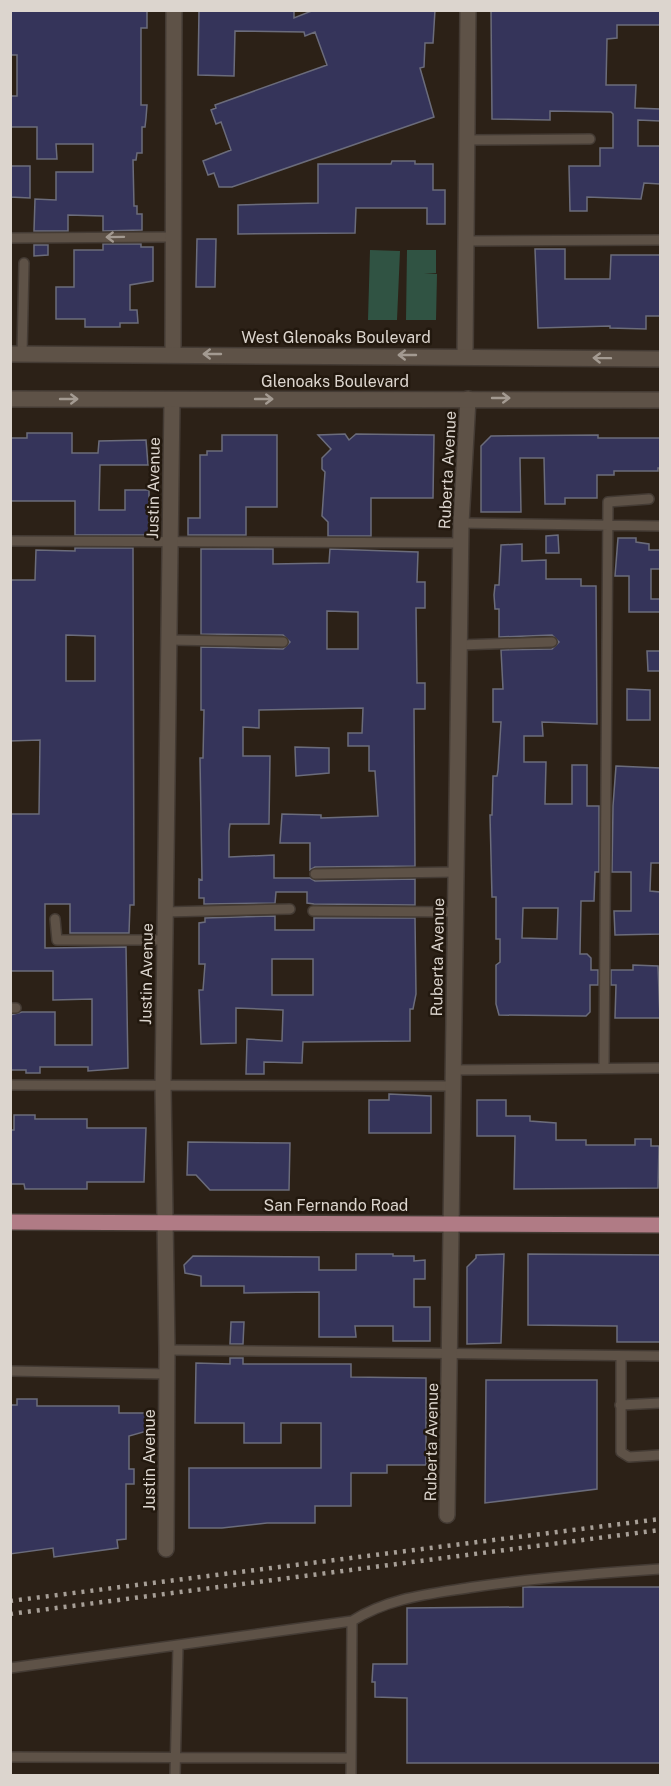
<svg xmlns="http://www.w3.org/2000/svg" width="671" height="1786" font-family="'Public Sans',sans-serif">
	<rect width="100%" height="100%" fill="#2c2117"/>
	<!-- green -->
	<path fill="#305343" d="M370,250L400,251L397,320H368Z
		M407,250H436V273H424L437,274L436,320H406Z"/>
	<!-- building -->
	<path fill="#35345a" stroke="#6b6c7b" stroke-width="1.5" fill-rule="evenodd" d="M10,10L147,11V28H141V105H147L146,118L145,127H142V153H137L136,160H133L134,206H137V214H142V230L103,231V216L68,215V231H34L35,199L56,200V172H93V144H56L57,159H37V127H10V96H17V55H10Z
		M199,10H294V18L314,10H435L433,43H425L424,67L420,68L434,117L232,187H219L214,173L208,175L203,161L231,150L221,122L216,124L211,110L216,108L215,105L327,65L315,32L305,36L304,32L235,31L234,76L198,75Z
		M491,10H660V25H617V38L607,39L606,85H636L635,108L660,109V121L638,120V146H660V184L644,183L641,199L587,197V211H570L569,166H600V148H613V114L611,112L550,111V120L492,119Z
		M392,161H415V164H433V190H445V224H427V208H356L355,233L238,234V205L318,203V164H391Z
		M10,166H30V198L10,197Z
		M197,239H216L215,287H196Z
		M103,244H141V247H153V281L130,285V310H137L138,323H120V327H85V319H56V287H74V250H103Z
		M34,245H48V255L34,256Z
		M535,249H565V279H610L611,255H660V316H646V329L610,328V326L538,328Z
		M27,433H72V453H98L99,441L146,440L148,465H100L99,510H125V490H149V535H75V501H10V438H27Z
		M345,434L349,440L356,434L434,435L433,498H371V536H328V522L322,516L325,472L322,469V458L331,449L318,435Z
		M222,435H277V507H246V535H188V518H200V455H207V451H222Z
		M598,435V438H660V468H658V471H614V475H597V498H565V504H545L544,458H520L521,512H481V446L491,436Z
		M558,535L559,553H546V536Z
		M618,538H636V542L649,544V550H660V569H651V599H660V612H629V576H615Z
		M522,544V561L546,560V579H581V586H596L597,724L542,722L543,736H524V762H546L545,804H572V765H587V806H599V872H595L594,901H581L580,954H587L591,958V970H598V985H590V1012L586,1016L499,1015L496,1004V965L500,962V939H496V897H492L490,815H492L493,776H497L498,770L501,722H493V689H503L501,650L552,649L559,642L552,635L499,637V609H495L494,595L495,585H499L501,545ZM523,908H558L557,939L522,938Z
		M75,548H133L134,905H130L129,933H70V904H45V948L126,947L128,1068L88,1071V1067H40V1073H26V1070H10V1015L22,1012H55V1045H92V999L53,1000V971H10V814H39L40,740L10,741V580H35L36,550L75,551ZM66,635L95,636V681H66Z
		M201,549H273V564L329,563L330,549L418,552L417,582H425V608H416L417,683H425V709H414L415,866L315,867L310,870V843H280L282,814L321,815V818L378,816L375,771H369V746H348V733H362L363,708L259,710V728L243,727V756H270L269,824H230L229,831V857L274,855V878H310L315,881L415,879V905L314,904L307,903V892H276L275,903L204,904V898H199V879L202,880L200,758H203L204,710H201V647L283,649L290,642L283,635L201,634ZM327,611L358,612V649H327Z
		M647,651H660V671H648Z
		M627,689L650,690V720H627Z
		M295,747L329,748V773L296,776Z
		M616,766L660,768V863H651L650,891L660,892V934L615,935L614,911H631V872H612L613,806Z
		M275,916V930H314V918H415L416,994L413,1009H410V1041L303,1042L302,1063L264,1062V1074H246L247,1039L282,1041L283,1010L236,1008V1043L201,1044L199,990H203L205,964H199V923L205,922V918ZM272,959H313V995H272Z
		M633,965L658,966L660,1018H615L616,985H611V970H633Z
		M389,1094L431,1096V1133H369V1100H389Z
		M477,1100H506V1116H530V1121L556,1123V1140H586V1145H635V1139H651V1146H659L658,1188L514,1189L515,1136H477Z
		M14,1115H35V1119H87V1128H146L144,1182H87V1189H25L24,1184H10V1130H14Z
		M188,1142L290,1143L289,1190H210L196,1175H187Z
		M356,1254H393V1256H414V1261L425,1260V1279H414V1307H430V1341H393V1326H355L356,1337H319V1292L244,1293V1286H201V1276L185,1273L184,1265L193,1256L319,1257V1270H356Z
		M504,1254L501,1343L467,1344V1267L476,1258V1255Z
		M528,1254L660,1255V1342H617V1326L528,1325Z
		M231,1322H244L243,1344H230Z
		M230,1358H243V1364H351V1377L426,1378V1465H387V1473H351V1506H315V1523H267L222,1528H189V1468H321V1423H281V1443H244V1423H195L196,1363L230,1364Z
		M486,1380H597V1489L485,1503Z
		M17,1399H37V1406H119V1413H155L154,1429L129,1436V1469H134V1484H126V1539L117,1540L118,1548L54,1557L53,1548L10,1554V1405H17Z
		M523,1587H660V1763H407V1698L375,1697V1682H372L373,1664H407V1608L523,1607Z"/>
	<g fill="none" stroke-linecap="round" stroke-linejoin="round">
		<defs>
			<path id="service" d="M467,140L590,139
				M10,238L173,237
				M466,241L660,240
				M22,354L24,263
				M461,523L660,526
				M10,541L461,543
				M169,640L283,642
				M460,645L552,642
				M315,874L456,872
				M313,911L456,912
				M165,912L290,909
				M55,919L57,940H165
				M10,1008H16
				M604,1067L608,502L649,499
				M454,1070L660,1068
				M10,1085L454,1086
				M167,1350L660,1356
				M621,1356V1452L629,1457L660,1455
				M10,1371L167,1374
				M620,1405L660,1403
				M352,1621C390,1597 431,1594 474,1587C536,1578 598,1573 660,1569
				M10,1668L352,1621L351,1776
				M10,1757L351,1758
				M175,1776L178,1645"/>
			<path id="minor" d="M173,353L174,10
				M465,356L468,10
				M447,1515L461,523L468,399
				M166,1549L167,1350L163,1086L172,400"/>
			<path id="secondary" d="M10,354L660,359
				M10,399L660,400"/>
			<path id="primary" d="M10,1222L660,1225"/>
		</defs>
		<!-- service casing -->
		<use href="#service" stroke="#443b34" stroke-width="12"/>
		<!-- minor casing -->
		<use href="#minor" stroke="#443b34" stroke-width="18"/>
		<!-- secondary casing -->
		<use href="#secondary" stroke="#443b34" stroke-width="18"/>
		<!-- primary casing -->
		<use href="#primary" stroke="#443b34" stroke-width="18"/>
		<!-- service -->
		<use href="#service" stroke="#5e5247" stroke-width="9"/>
		<!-- minor -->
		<use href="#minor" stroke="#5e5247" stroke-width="15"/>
		<!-- secondary -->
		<use href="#secondary" stroke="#5e5247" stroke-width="15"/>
		<!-- primary -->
		<use href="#primary" stroke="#b07b85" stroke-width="15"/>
		<!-- rail -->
		<path stroke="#a79f97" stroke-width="4.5" stroke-dasharray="3 6" stroke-linecap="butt" d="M10,1601L660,1519
			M10,1614L660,1530"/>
	</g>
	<!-- one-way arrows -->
	<defs><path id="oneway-shaft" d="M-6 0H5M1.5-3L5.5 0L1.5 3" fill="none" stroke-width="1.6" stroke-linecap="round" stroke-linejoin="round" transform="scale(1.5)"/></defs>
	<g stroke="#a39a91">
		<use href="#oneway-shaft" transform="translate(115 237) rotate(179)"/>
		<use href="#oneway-shaft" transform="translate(212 354) rotate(-180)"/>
		<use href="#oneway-shaft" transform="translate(407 355) rotate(-180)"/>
		<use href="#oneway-shaft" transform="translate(602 358) rotate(-179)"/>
		<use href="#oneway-shaft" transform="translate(501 398)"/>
		<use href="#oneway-shaft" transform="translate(69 399)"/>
		<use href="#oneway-shaft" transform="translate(264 399)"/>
	</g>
	<g text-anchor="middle" stroke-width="5" stroke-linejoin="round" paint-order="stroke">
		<!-- street labels -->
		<g font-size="16" fill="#dcd5ce" stroke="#22180e">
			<text x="336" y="343">West Glenoaks Boulevard</text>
			<text x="335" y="387">Glenoaks Boulevard</text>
			<text transform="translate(447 470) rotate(-87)" y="6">Ruberta Avenue</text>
			<text transform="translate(153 488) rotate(-89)" y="6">Justin Avenue</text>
			<text transform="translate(437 957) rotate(-89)" y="6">Ruberta Avenue</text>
			<text transform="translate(146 974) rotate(-89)" y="6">Justin Avenue</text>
			<text x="336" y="1211">San Fernando Road</text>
			<text transform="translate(431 1442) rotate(-89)" y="6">Ruberta Avenue</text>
			<text transform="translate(149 1460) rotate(-90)" y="6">Justin Avenue</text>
		</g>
	</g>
	<!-- border -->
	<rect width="671" height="1786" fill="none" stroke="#dcd5ce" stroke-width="24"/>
</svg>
